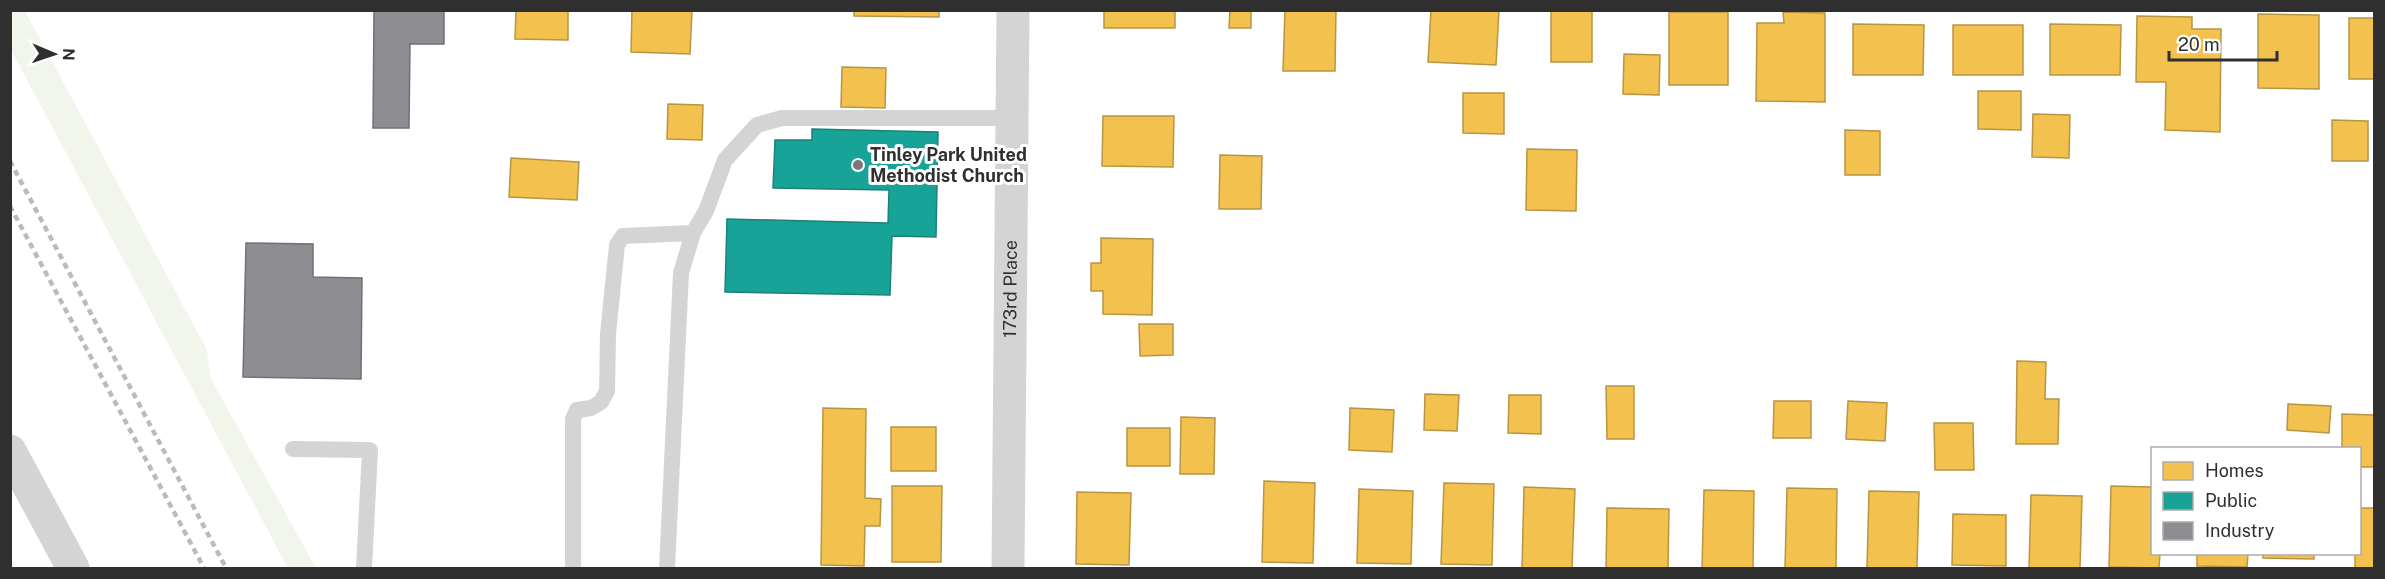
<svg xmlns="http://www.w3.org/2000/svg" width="2385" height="579" font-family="'Public Sans',sans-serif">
	<rect width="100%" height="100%" fill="#fff"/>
	<!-- green -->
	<path fill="#f1f5ec" d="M10,11H25L207,350L210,377L316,568H288L11,50Z"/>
	<!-- homes -->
	<path fill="#f2c14e" stroke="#b89545" stroke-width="1.5" d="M516,10H568V40L515,39Z
		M632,10H692L690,54L631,52Z
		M854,10H939V17L854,16Z
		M1104,10H1175V28H1104Z
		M1230,10H1251V28H1229Z
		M1285,10H1336L1335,71H1283Z
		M1431,10H1499L1496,65L1428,62Z
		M1551,10H1592V62H1551Z
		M1669,12H1728V85H1669Z
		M1783,12L1825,13V102L1756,101L1757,23H1784Z
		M2258,14L2319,15V89L2258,88Z
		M2137,16L2192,17V29H2221L2220,132L2165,130L2166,82H2136Z
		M2349,18H2374V79H2349Z
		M1853,24L1924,25L1923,75H1853Z
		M2050,24L2121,25L2120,75H2050Z
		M1953,25H2023V75H1953Z
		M1624,54L1660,55L1659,95L1623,94Z
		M842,67L886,68L885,108L841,107Z
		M1978,91H2021V130L1978,129Z
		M1463,93H1504V134L1463,133Z
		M668,104L703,105L702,140L667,139Z
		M2033,114L2070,115L2069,158L2032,157Z
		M1103,116H1174L1173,167L1102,166Z
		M2332,120L2368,121V161H2332Z
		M1845,130L1880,131V175H1845Z
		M1527,149L1577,150L1576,211L1526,210Z
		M1220,155L1262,156L1261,209H1219Z
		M511,158L579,162L577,200L509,197Z
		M1101,238L1153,239L1152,315L1103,314V291H1091V263H1101Z
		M1139,324H1173V355L1140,356Z
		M2017,361L2046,362L2045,399H2059L2058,444H2016Z
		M1606,386H1634V439H1607Z
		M1425,394L1459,395L1457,431L1424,430Z
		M1509,395H1541V434L1508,433Z
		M1774,401H1811V438H1773Z
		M1848,401L1887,403L1885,441L1846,439Z
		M2288,404L2331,406L2329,433L2287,430Z
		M823,408L866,409L865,498L881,499L880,526H865L864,566L821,565Z
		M1350,408L1394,410L1392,452L1349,450Z
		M2342,414L2374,415V467H2360V448H2342Z
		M1181,417L1215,418L1214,474H1180Z
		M1934,423H1973L1974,470H1935Z
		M891,427H936V471H891Z
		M1127,428H1170V466H1127Z
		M1264,481L1315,483L1313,563L1262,562Z
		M1444,483L1494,484L1492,565L1441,564Z
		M892,486H942L941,562H892Z
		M2111,486L2152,487V554H2160L2159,568L2109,567Z
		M1524,487L1575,489L1572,568H1522Z
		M1787,488L1837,489L1836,568H1785Z
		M1359,489L1413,491L1411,564L1357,563Z
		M1704,490L1754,491L1753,568H1702Z
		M1869,491L1919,492L1917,568H1867Z
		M1077,492L1131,493L1129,565L1076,564Z
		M2031,495L2082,496L2080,568H2029Z
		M1607,508L1669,509L1668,568H1606Z
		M2360,508H2374V568H2355V554H2360Z
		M1953,514L2006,515V566L1952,565Z
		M2197,554H2248L2247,567L2197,566Z
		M2263,554H2314V559L2263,558Z"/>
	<!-- public -->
	<path fill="#17a398" stroke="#1e8078" stroke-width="1.5" d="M812,129L938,132L936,237L892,236L890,295L725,292L727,219L888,223L889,190L773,188L775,140H812Z"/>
	<!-- industry -->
	<path fill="#8d8d92" stroke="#717174" stroke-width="1.5" d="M374,10H444V44H410L409,128H373Z
		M246,243L313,244V277L362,278L361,379L243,377Z"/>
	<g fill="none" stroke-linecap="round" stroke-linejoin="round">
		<!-- service -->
		<path stroke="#d4d4d4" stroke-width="16" d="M293,449L370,450L364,568
			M573,568V419L577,410L591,408L601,402L607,391L608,334L617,245L623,236L693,233
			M667,568L681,273L693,233L706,211L725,160L757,125L782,118H1013"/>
		<!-- minor -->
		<path stroke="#d4d4d4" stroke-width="33" id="s1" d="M1008,568L1013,10"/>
		<!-- tertiary -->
		<path stroke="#d4d4d4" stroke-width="33" d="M10,451L73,568"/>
		<!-- rail -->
		<path stroke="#bbb" stroke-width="4.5" stroke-dasharray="6 4.5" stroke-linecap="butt" d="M10,161L226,568
			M10,206L204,568"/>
	</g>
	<!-- markers -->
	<circle fill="#787878" stroke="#fff" stroke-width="2" cx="858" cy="165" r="6"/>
	<g text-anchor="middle" stroke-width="6" stroke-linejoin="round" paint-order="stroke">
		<!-- poi labels -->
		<g font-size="18" font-weight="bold" fill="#2f2f2f" stroke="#fff" text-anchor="start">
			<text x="870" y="161">Tinley Park United<tspan x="870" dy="21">Methodist Church</tspan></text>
		</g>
		<!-- street labels -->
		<g font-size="18" fill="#2f2f2f" stroke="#fff">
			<text dy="6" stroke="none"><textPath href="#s1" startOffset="279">173rd Place</textPath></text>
		</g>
	</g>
	<!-- border -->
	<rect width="2385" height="579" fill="none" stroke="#2f2f2f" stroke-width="24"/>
	<!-- legend -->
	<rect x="2151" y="447" width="210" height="108" fill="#ffffff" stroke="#acacac" stroke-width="1.5"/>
	<rect x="2163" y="462" width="30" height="18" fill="#f2c14e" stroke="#acacac" stroke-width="1.5"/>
	<text x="2205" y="477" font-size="18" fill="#2f2f2f">Homes</text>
	<rect x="2163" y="492" width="30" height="18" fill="#17a398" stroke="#acacac" stroke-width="1.5"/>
	<text x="2205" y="507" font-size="18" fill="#2f2f2f">Public</text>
	<rect x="2163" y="522" width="30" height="18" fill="#8d8d92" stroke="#acacac" stroke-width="1.5"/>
	<text x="2205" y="537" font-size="18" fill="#2f2f2f">Industry</text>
	<!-- north arrow -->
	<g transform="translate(54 54) rotate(92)" stroke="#ffffff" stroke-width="4.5" paint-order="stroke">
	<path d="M0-4.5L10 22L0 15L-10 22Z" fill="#2f2f2f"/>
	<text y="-9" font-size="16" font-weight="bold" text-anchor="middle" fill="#2f2f2f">N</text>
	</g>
	<!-- scale -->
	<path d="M2169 51v9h108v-9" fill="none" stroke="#2f2f2f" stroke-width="3"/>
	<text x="2178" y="51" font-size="18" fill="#2f2f2f" stroke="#ffffff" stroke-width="4.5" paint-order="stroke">20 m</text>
</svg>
